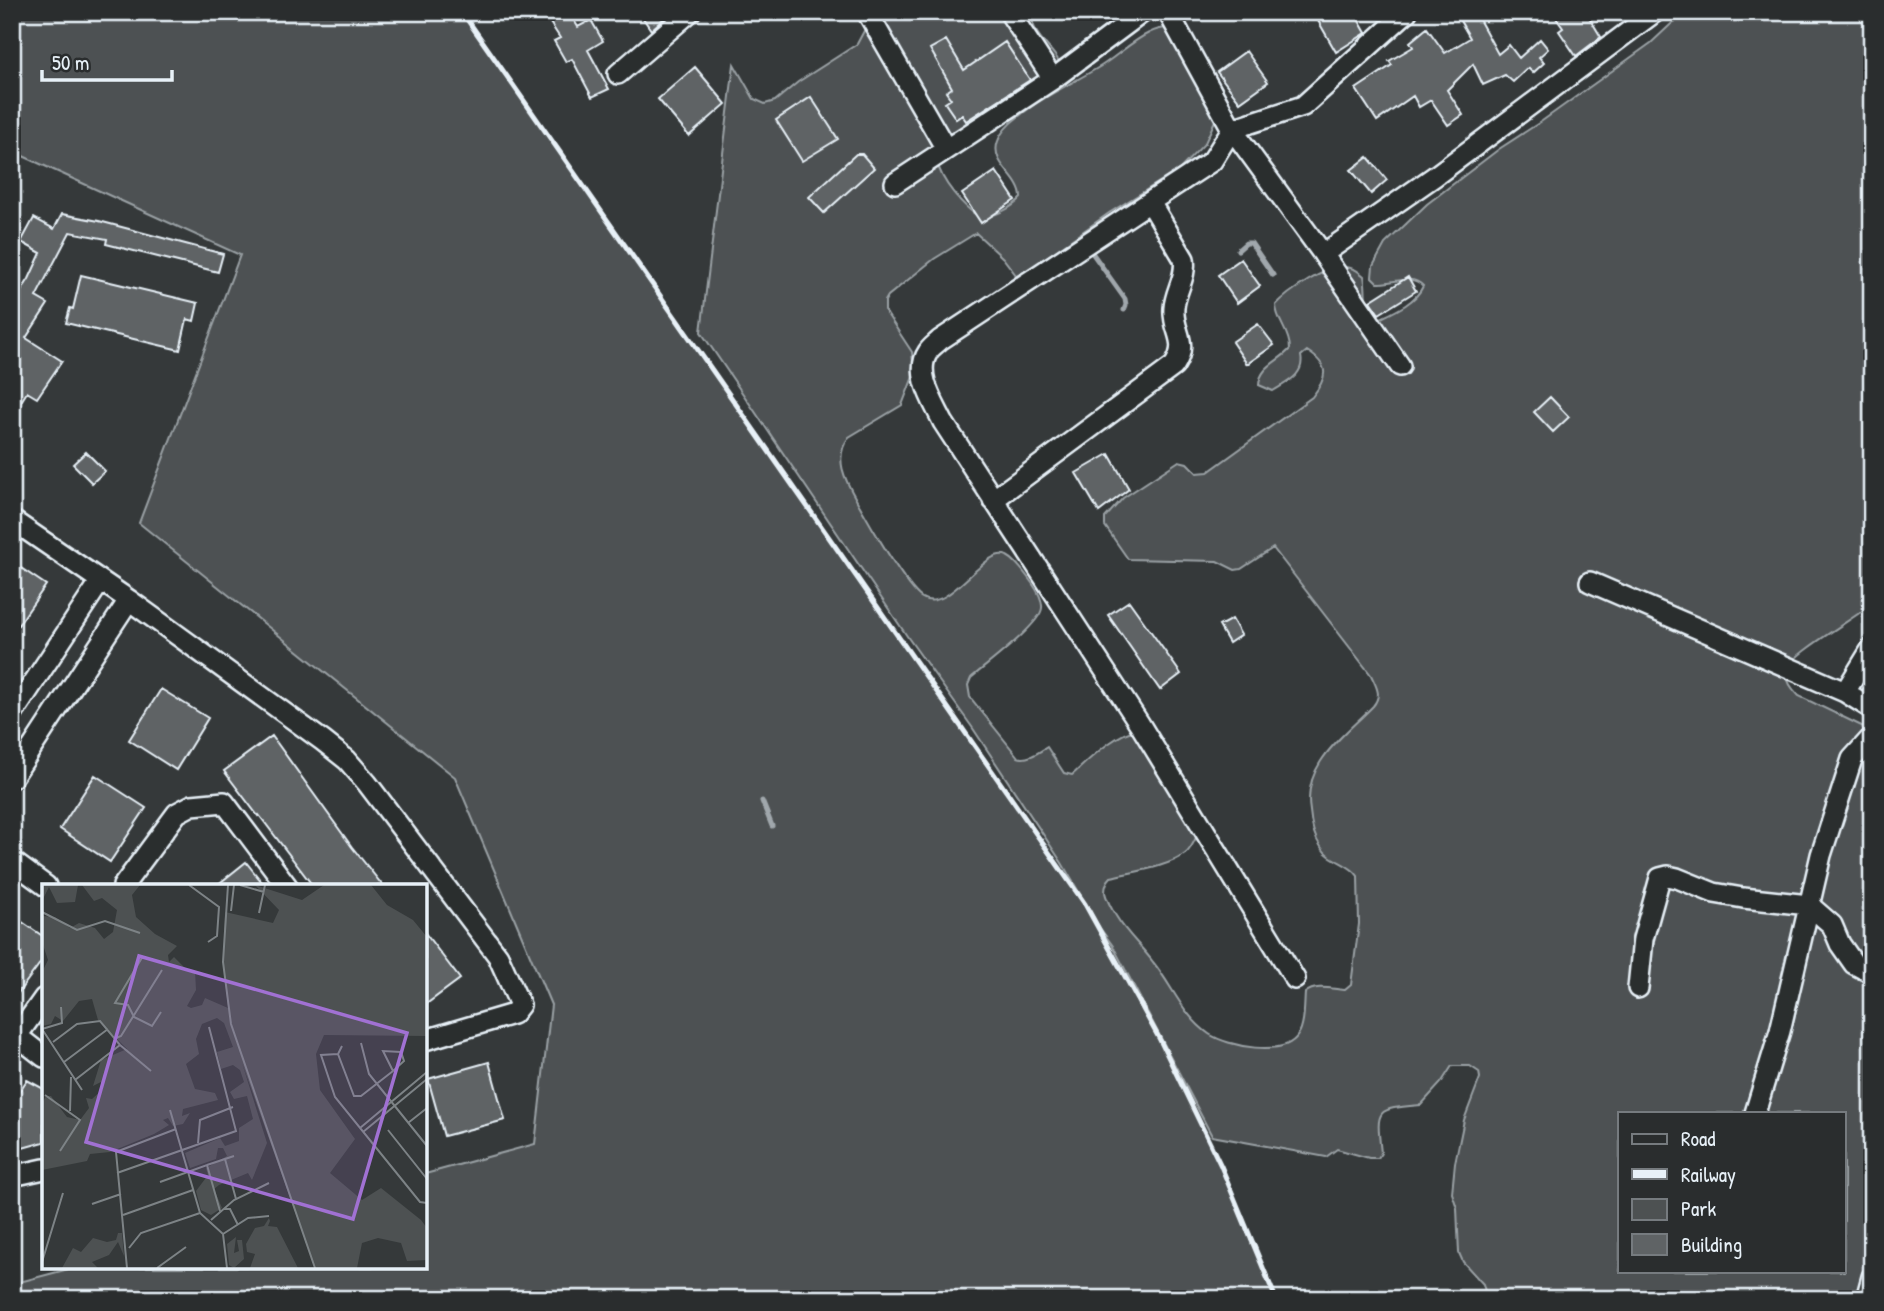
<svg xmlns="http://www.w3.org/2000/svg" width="1884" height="1311" font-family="'Patrick Hand',sans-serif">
	<rect width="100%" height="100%" fill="#35393a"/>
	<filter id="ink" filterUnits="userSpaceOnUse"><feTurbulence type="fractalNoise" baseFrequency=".0143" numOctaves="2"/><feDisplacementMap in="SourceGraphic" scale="14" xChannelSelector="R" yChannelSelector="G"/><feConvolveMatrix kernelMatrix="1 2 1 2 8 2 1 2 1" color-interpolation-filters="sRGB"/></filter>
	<g filter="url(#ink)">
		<!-- green -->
		<path fill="#4d5152" stroke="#9aa1a5" stroke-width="2" fill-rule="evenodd" d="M12,12H462L1085,904L1159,1038L1221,1166L1276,1299H12V1284L76,1267H425V1174L535,1144L551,1005L455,777L139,523L240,255L12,151Z
			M877,12H1033C1028,33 1051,46 1060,63L937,161C941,182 963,206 980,218C995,216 1011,209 1021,198C1021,177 989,164 998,141C1001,132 1010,123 1018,117C1043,96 1073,83 1101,66C1117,56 1132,41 1149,33C1156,29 1162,28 1170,28L1218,114L1205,143L1180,169L1109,213L1023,274L1016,275L1003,258L976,233L934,259L888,296L885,301V311L912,352L914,374L902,405L849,437C833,458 845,480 857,501C867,519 907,589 922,598C949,615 986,544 1007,556C1017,561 1026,575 1032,583C1037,590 1043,599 1042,608C1041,624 986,665 971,678L968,685L970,697L1018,757C1027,761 1039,752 1047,747L1064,773L1072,775C1092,757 1114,734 1141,728L1199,831C1195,839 1192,849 1185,854C1169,867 1131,872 1111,877C1107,881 1105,886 1105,892C1106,898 1112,910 1116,916C1126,933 1142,947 1153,962C1172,985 1183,1016 1209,1034C1227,1046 1284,1058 1298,1035C1305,1024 1304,1005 1305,993C1316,984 1332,989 1345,990L1351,985L1359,924L1358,876C1350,863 1330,862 1321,847C1314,837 1311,823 1310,811C1302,764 1343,737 1373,706C1382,695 1377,688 1371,675L1273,548L1241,569L1235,570L1217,561L1128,559L1105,526V518L1123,498L1179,461L1187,463L1197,473L1208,472L1312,397C1327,378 1331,366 1307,351L1301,356C1305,375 1287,382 1273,391L1259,385C1260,366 1280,361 1290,349C1290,331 1276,321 1276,305C1288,292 1326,266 1344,267C1353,267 1358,271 1364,276C1368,294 1360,309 1381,318C1396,311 1416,302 1423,286C1413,274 1392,283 1378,283L1372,277L1373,266L1385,244L1427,204L1499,149L1542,121L1651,43L1684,12H1872V604C1856,617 1793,654 1788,667C1783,678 1792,689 1799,696L1872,731V1299H1487L1483,1284L1463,1262L1459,1253L1457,1208L1452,1193L1455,1163L1464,1120L1480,1078L1479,1072L1470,1066H1452L1441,1083L1421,1105C1375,1109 1376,1108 1381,1153L1378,1158H1369L1337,1149L1326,1157L1212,1136L1113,946L1100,928L1062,863L972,727L909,639L701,332L734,64L754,99L765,104L775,101L798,82L857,44L866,27ZM1620,1113H1844V1271H1620Z"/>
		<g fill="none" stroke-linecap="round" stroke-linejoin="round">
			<!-- stream -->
			<path stroke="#a0a7ac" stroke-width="5" d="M1088,247L1125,299L1126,305L1124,310
				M1238,250L1246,243H1251L1273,275
				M762,801L772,826"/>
		</g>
		<!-- building -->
		<path fill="#5f6365" stroke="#e8f1f8" stroke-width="2" d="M543,12H569L578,27L591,20L603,41L588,50L609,89L592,97L572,59L566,62L554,41L560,38Z
			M639,12H671L651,30Z
			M1313,12H1354L1366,33L1336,52Z
			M1471,12H1475L1498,54L1509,45L1519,58L1540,39L1548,49L1539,57L1544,63L1533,73L1528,68L1513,82L1505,75L1483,85L1473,64L1447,90L1463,115L1448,125L1431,100L1419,107L1413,96L1377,121L1356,89L1392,65L1389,61L1413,47L1410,42L1427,28L1445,53L1470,38L1459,19Z
			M1552,12H1586L1601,37L1576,56L1559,31L1563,28Z
			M946,40L964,70L1005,42L1030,80L966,121L962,115L956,119L945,103L951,99L946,92L952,88L930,49Z
			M1246,51L1268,82L1240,102L1217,72Z
			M695,67L726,104L689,136L658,99Z
			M811,97L838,139L802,161L776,120Z
			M856,154H862L874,168L824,213L809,197Z
			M1368,157L1387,180L1371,194L1351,170Z
			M996,171L1015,200L981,223L962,194Z
			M62,214L99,221L223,254L218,272L106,244L107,239L70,232L36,297L48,304L26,338L62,361L37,398L27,392L12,416V326L20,314L12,309V305L29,279L41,253L21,242L34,218L54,229Z
			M1241,259L1260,286L1237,303L1218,275Z
			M81,275L198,303L194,321L187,319L180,350L66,323L70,308L73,309Z
			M1408,277L1416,291L1379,314L1370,301Z
			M1258,324L1274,345L1247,364L1232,342Z
			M1550,397L1569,417L1553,432L1534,412Z
			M86,452L105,471L92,483L73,464Z
			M1109,454L1129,489L1099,512L1076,473Z
			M12,562L46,585L12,634Z
			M1129,601L1181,674L1160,690L1108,615Z
			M1232,619L1241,635L1229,643L1219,626Z
			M161,689L208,718L176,770L129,740Z
			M272,736L352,847L383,886H313L259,815L258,816L224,771Z
			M95,775L146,808L110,862L60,829Z
			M246,862L265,886H216Z
			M12,915L44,937V958L12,1001Z
			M425,933L460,979L425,1005Z
			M489,1062L505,1120L444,1136L428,1079Z
			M27,1080L44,1089V1142L12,1151V1102Z"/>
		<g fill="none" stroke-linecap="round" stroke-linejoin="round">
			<defs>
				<path id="minor" d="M867,12L946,149
					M1009,12L1053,79L1143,12
					M1168,12L1232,129L1323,254L1400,366
					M618,74L690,12
					M895,183L1053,79
					M1323,254L1435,176L1655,12
					M993,500L1174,366C1190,341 1172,332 1174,308C1175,291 1187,277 1184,259L1150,202
					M12,520L129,600L323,741L347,760L367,783L498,956L520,1005L513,1014L425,1040
					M1590,582L1845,692L1872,709
					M1845,692L1872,648
					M12,715L100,582
					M12,778L129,600
					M12,861L46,886
					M123,886L177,813L192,805L224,802L287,886
					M1295,979L1139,723L943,422C934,403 914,373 928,352C930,348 936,344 940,340L1212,161L1232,129L1303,106L1407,12
					M1638,988L1643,939L1660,878L1668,876L1677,878L1714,893L1743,898L1809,905L1832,925L1840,944L1854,964L1867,971L1872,970
					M17,1036L44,1057
					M12,1043L44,998
					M1755,1113L1780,1031L1821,855L1852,759L1872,737
					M12,1176L44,1169
					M1866,1299L1872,1277"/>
			</defs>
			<!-- minor casing -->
			<use href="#minor" stroke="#e8f1f8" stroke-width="24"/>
			<!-- minor -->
			<use href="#minor" stroke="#2a2d2e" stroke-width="19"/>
			<!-- rail -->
			<path stroke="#e8f1f8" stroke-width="5" d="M462,12L1085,904L1159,1038L1221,1166L1276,1299"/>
		</g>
	</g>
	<!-- overview -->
	<g transform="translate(42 884)">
		<rect width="385" height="385" fill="#35393a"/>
		<path d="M0,1H36L33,18L15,19L7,3L0,17ZM40,1H98L90,11L94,33L113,50L135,62L126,71L127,78L132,73L145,86L153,87L154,106L145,122L149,124L160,121L163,114L186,124L181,78L183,28L231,39L237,26L213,1L260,16L282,1H329L345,21L371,36L385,53V152L282,151L274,170L278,206L313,255L288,289L320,316L339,304L379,336L385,344V376L365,377L359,359L336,354L320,359L315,384H273L200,179L225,259L210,296L206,289L177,301L172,305L180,324L169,331L159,326L154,307L166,291L164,284L185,272L181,264H176L174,275L148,284L143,269L178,254L183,262L197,257V244L211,235L205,212L192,215L188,208L202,198L198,186L191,181L179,185L175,168L191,163L182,139L175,134L160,140L154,155L157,170L144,180L153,205L173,209L176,216L141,225L140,232L148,229L141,240L131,242L126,234L121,236L127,241L112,250L68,268L48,270L45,277L0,286V219L4,212H9L25,233L38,236L47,224L44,214L50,215L61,205L59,198L51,202L59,176L85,165L56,136L50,115L37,117L21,137L13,132L9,140L0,142V88L6,76L0,58V32L13,33L28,44L37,39L53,44L62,55L71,48L75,26L60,14L52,17ZM227,334L228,337L226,342L235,343L256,384H208L213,370L205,368L204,360L213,344L222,342ZM76,349H80L82,372L76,358L67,371L50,378L56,384H20L31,364L39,368L51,354L65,358L74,356ZM194,353L192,369L197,367L195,356H200L202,375L192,384L187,381L185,360Z" fill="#4d5152"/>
		<path fill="none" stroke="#7d8386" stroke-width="2" d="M147,1L177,23L175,52L166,58M186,1L181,78L189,140L273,384M198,1L222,8M189,27L192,1M0,28L35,46L63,37L98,49M217,29L223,1M101,72L73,119L86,121L92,133L110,142L119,128M0,145L40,206M0,145L20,139L19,123M72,155L79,152L120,86M11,158L35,140L58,137L78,161L109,187M319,159L327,190L385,262M300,162L296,170L312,212H319L351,187L362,177L359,168L341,167L351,187M296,170L279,171L293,213L378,318L385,319M22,178L66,145M0,179V215M33,196L78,161M3,211L38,236L18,267M128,226L158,329L181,350L185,384M28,227L29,193M366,239L385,224M318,244L385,188M346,246L385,295M321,248L385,195M156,259L158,236L191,223M183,275L194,315M165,281L192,272M75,289L194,247L167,143M118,298L165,281L178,327M50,320L79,310M182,325H188L196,341M81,331L151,306M169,336L192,316L227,299M181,350L206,334L227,332M87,364L99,349L158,329M0,378L21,309M85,384L74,268L134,245M115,384L144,363"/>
		<path fill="#a171d3" fill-opacity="0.15" stroke="#a171d3" stroke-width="3.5" d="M97,72L365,149L311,335L44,258Z"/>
		<rect width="385" height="385" fill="none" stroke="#e8f1f8" stroke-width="3.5"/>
	</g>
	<!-- margin -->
	<rect width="1884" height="1311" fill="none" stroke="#2a2d2e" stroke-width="42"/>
	<rect x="21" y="21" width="1842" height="1269" fill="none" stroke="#e8f1f8" stroke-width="2.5" filter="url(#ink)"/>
	<!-- legend -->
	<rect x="1618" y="1112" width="228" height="161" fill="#2a2d2e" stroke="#767b7f" stroke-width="2"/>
	<rect x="1632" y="1134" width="35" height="10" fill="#2a2d2e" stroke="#767b7f" stroke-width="2"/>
	<text x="1681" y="1146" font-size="21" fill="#e8f1f8">Road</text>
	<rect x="1632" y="1169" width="35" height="10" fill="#e8f1f8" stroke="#767b7f" stroke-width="2"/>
	<text x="1681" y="1182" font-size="21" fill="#e8f1f8">Railway</text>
	<rect x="1632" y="1199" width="35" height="21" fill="#4d5152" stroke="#767b7f" stroke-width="2"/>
	<text x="1681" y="1216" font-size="21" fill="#e8f1f8">Park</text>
	<rect x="1632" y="1234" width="35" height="21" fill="#5f6365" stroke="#767b7f" stroke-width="2"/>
	<text x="1681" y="1252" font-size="21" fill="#e8f1f8">Building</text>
	<!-- scale -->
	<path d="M42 70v10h130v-10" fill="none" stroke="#e8f1f8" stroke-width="3.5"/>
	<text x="52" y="70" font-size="21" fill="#e8f1f8" stroke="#2a2d2e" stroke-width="5" paint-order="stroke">50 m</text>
</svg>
